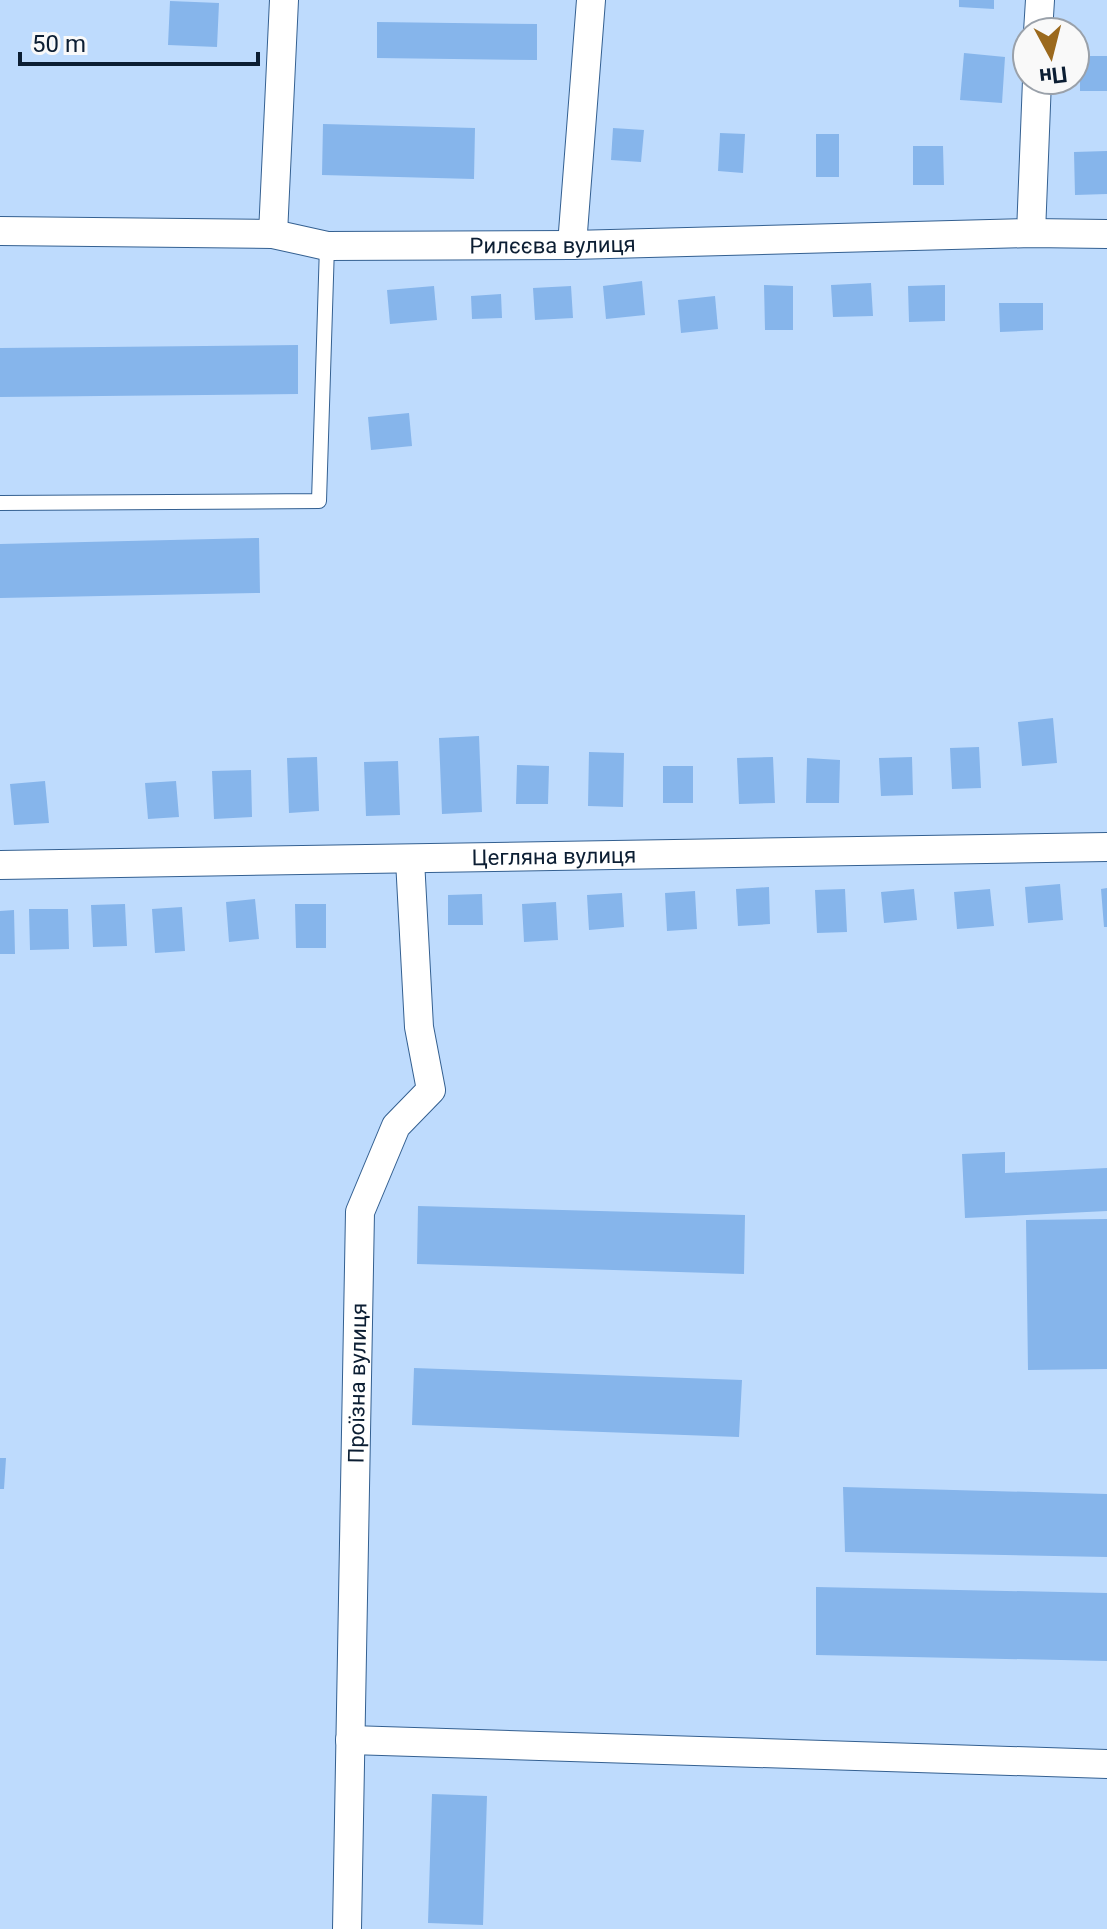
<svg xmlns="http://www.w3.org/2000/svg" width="1107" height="1929" font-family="Roboto,sans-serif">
	<rect width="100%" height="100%" fill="#bedbfd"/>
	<!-- building -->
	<path fill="#86b5eb" d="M959,0H994V9L959,7Z
		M170,1L219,3L217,47L168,45Z
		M377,22L537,24V60L377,58Z
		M964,53L1005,57L1002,103L960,100Z
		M1080,56H1107V91H1080Z
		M323,124L475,128L474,179L322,175Z
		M613,128L644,130L641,162L611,160Z
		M720,133L745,134L743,173L718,171Z
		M816,134H839V177H816Z
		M913,146H943L944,185H913Z
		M1107,151V194L1075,195L1074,152Z
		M642,281L645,315L606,319L603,286Z
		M871,283L873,316L833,317L831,285Z
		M764,285L793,286V330H765Z
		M945,285V321L909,322L908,286Z
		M434,286L437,320L390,324L387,290Z
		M571,286L573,318L535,320L533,288Z
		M501,294L502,318L472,319L471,296Z
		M715,296L718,329L681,333L678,300Z
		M999,303H1043V330L1000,332Z
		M298,345V394L0,397V348Z
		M409,413L412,446L371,450L368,417Z
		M259,538L260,593L0,598V544Z
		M1053,718L1057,763L1022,766L1018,722Z
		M479,736L482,812L442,814L439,738Z
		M979,747L981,788L952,789L950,748Z
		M589,752L624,753L623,807L588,806Z
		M317,757L319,811L289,813L287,758Z
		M773,757L775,803L739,804L737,758Z
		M912,757L913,795L881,796L879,758Z
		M807,758L840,760L839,803H806Z
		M398,761L400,815L366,816L364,762Z
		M517,765L549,766L548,804H516Z
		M663,766H693V803H663Z
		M251,770L252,817L214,819L212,771Z
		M45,781L49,823L14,825L10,784Z
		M176,781L179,817L148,819L145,783Z
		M1060,884L1063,920L1028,923L1025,887Z
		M769,887L770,924L738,926L736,889Z
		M1107,888V927H1104L1101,889Z
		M845,889L847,932L817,933L815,890Z
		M914,889L917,920L884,923L881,892Z
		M990,889L994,926L957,929L954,892Z
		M695,891L697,929L667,931L665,893Z
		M622,893L624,927L589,930L587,895Z
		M482,894L483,925H448V895Z
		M255,899L259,939L229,942L226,902Z
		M556,902L558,940L524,942L522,904Z
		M125,904L127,946L93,947L91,905Z
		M295,904H326V948H296Z
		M182,907L185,951L155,953L152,909Z
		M29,909H68L69,949L30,950Z
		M14,910L15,954H0V911Z
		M1005,1152V1173L1107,1168V1211L965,1218L962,1154Z
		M418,1206L745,1215L744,1274L417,1264Z
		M1107,1219V1369L1028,1370L1026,1220Z
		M414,1368L742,1380L739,1437L412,1425Z
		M0,1458H6L4,1489H0Z
		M843,1487L1107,1494V1557L845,1552Z
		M816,1587L1107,1593V1661L816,1655Z
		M432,1794L487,1796L483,1925L428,1923Z"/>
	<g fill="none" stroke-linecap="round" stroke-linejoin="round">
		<defs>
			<path id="service" d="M0,503L319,501L327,246"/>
			<g id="minor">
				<path d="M1038,32L1040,0"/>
				<path id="s1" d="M0,231L273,234L327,246L572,245L1031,233L1107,234"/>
				<path d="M1031,233L1037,80"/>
				<path d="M273,234L284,0"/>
				<path d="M572,245L591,0"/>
				<path id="s2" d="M0,865L1107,847"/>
				<path d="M350,1740L1107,1764"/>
				<path id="s3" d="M347,1929L360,1212L396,1126L431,1090L419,1027L410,860"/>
			</g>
		</defs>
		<!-- service casing -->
		<use href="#service" stroke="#346091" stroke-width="16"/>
		<!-- minor casing -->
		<use href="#minor" stroke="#346091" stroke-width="30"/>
		<!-- service -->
		<use href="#service" stroke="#fff" stroke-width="14"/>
		<!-- minor -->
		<use href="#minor" stroke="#fff" stroke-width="28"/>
	</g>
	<g text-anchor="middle" stroke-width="8" stroke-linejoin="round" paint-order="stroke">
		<!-- street labels -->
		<g font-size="22" fill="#0c1e33" stroke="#f9f9f9">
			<text dy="8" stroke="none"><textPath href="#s1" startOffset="554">Рилєєва вулиця</textPath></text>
			<text dy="8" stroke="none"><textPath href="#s2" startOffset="554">Цегляна вулиця</textPath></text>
			<text dy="8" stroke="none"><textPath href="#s3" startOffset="546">Проїзна вулиця</textPath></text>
		</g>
	</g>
	<!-- north arrow -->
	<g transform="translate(1051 56) rotate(173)"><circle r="38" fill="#f9f9f9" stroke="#9aa1aa" stroke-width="2"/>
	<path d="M0-6L14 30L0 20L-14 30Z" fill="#9b691d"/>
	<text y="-12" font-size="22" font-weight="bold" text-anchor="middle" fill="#0c1e33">Пн</text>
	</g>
	<!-- scale -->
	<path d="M20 52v12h238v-12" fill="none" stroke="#0c1e33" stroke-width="4"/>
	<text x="32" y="52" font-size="24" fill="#0c1e33" stroke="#f9f9f9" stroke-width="6" paint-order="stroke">50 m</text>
</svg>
